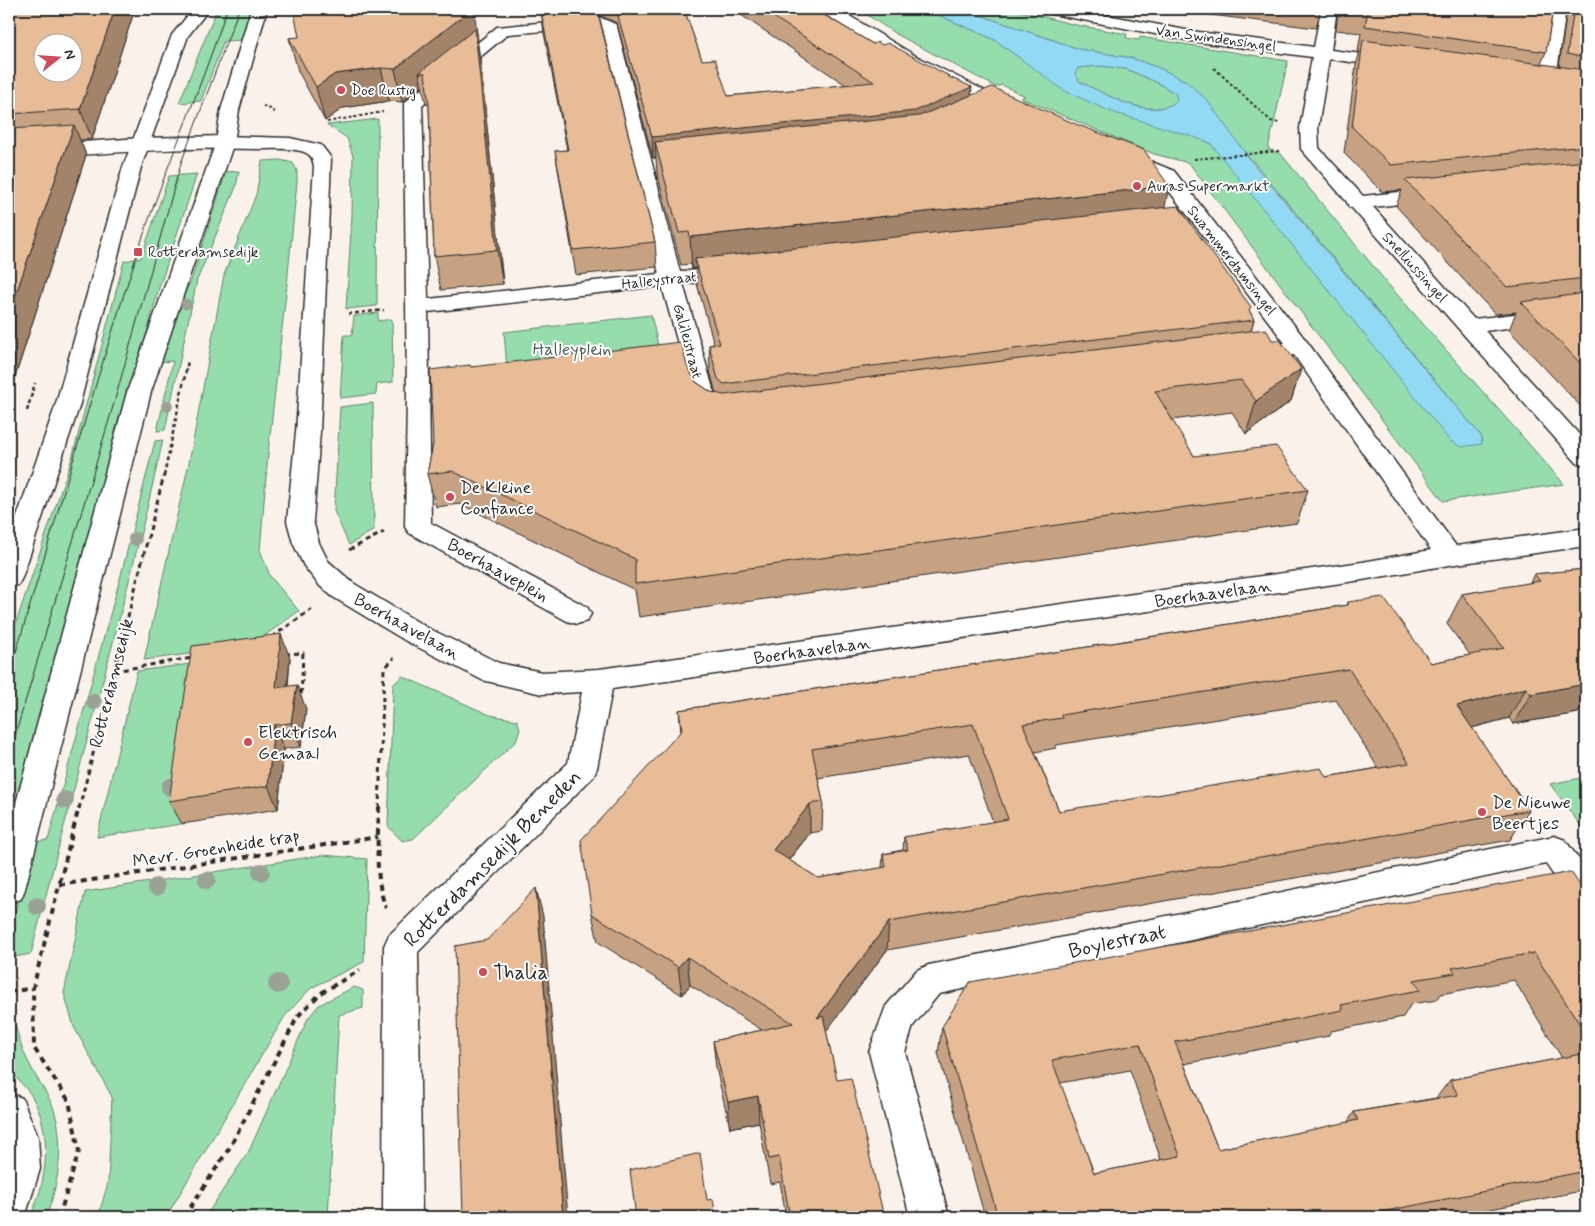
<svg xmlns="http://www.w3.org/2000/svg" width="1595" height="1226" font-family="Mynerve,sans-serif">
	<rect width="100%" height="100%" fill="#faf2ea"/>
	<filter id="ink" filterUnits="userSpaceOnUse"><feTurbulence type="fractalNoise" baseFrequency=".02" numOctaves="2"/><feDisplacementMap in="SourceGraphic" scale="10" xChannelSelector="R" yChannelSelector="G"/><feConvolveMatrix kernelMatrix="1 2 1 2 8 2 1 2 1" color-interpolation-filters="sRGB"/></filter>
	<g filter="url(#ink)">
		<!-- green -->
		<path fill="#95ddac" stroke="#60846c" d="M217,9H253L244,40L224,41L201,101L179,103Z
			M858,9H925L995,40L1022,59L1210,143L1481,436L1186,81L1159,68L1131,58L1079,49L962,9H1012L1076,25L1127,34L1126,38L1139,40L1140,37L1288,61L1268,149L1281,154L1387,283L1564,484L1443,501L1189,163L1154,154L1021,98L1025,96L1002,85L996,87L896,34Z
			M1100,66L1126,69L1156,82L1176,94L1178,101C1149,121 1108,95 1080,82L1074,74L1078,68Z
			M378,119L377,306L346,309L352,215L353,156L347,138L327,125Z
			M280,160L293,163L297,171V182L287,284L268,453L260,550L270,576L299,611L250,646L144,660L189,463L224,275L256,195L262,161Z
			M239,171L236,187L197,280L165,430L157,431L173,361L159,362L168,324L191,281L226,172Z
			M197,174L158,291L81,582L9,827V643L72,458L124,261L141,258L169,176Z
			M378,313V321L392,319L393,382L377,384L376,394L340,398L344,335H352L354,316Z
			M651,315L662,363L508,381L504,332Z
			M373,403L374,530L349,545L334,511L340,407Z
			M163,440C124,613 74,782 31,954L9,958V942L29,843L48,840L121,575L155,441Z
			M236,658L202,670L181,824L97,837L137,671Z
			M402,676L490,715L517,720L520,728L516,741L413,839L402,841L388,826L393,685Z
			M1586,777V833L1550,784Z
			M323,855L367,859L364,962L311,988L285,1016L166,1217H98L108,1183L112,1097L74,1027L64,993L85,892Z
			M354,987L363,990V1008L339,1015L328,1217H205L249,1151L308,1018L319,1005Z
			M9,1003L12,1005C15,1027 20,1047 31,1067C37,1080 46,1091 52,1104C66,1140 59,1183 46,1217H30C48,1181 53,1131 31,1095C25,1085 11,1076 9,1064C6,1048 9,1020 9,1003Z"/>
		<!-- water -->
		<path fill="#92d9f4" stroke="#6993a4" fill-rule="evenodd" d="M925,9H962L1079,49L1131,58L1159,68L1186,81L1207,100L1250,160L1481,436L1482,444L1461,447L1450,441L1210,143L1191,136L1109,111L1063,90L995,40ZM1100,66L1126,69L1156,82L1176,94L1177,101C1149,122 1107,94 1080,82L1075,74L1078,68Z"/>
		<g fill="none" stroke-linecap="round" stroke-linejoin="round">
			<defs>
				<path id="minor" d="M819,9H838L914,55L1015,106L1018,110L1015,114L1009,115L1003,114L902,63L821,12Z
					M1044,9H1075L1191,31L1314,47L1321,9H1337L1331,50L1400,59L1402,63L1400,67L1394,68L1329,59L1318,128L1319,148L1363,196L1436,188L1443,190L1446,194L1443,198L1436,200L1373,207L1474,319L1586,305V317L1485,331L1586,442V465L1577,463L1352,208L1349,207L1347,202L1301,149L1300,128L1312,57L1191,41L1052,14L1046,12Z
					M1550,9H1566L1555,85L1552,89L1546,90L1540,89L1537,85Z
					M599,17L615,24L617,27L680,272L734,266L741,268L744,272L741,276L734,278L683,284L718,406L727,417L723,422C711,425 704,422 697,412L662,286L428,312L431,523L587,607L591,614L587,621L577,624L567,621L409,533L405,527L407,395L404,103L497,27ZM593,27L601,30L659,274L428,299L422,105L508,34Z
					M225,136L290,138L321,145L331,158L320,432L313,521L319,543L328,561L353,583L426,627L499,663L542,672L599,669L1362,562L1431,550L1294,355L1251,361L1243,359L1240,354L1243,349L1285,343L1160,179L1118,161L1116,157L1118,153L1125,151L1174,171L1308,343L1456,546L1586,528V546L1449,565L1362,580L612,689L597,768L593,777L418,952L422,1217H383L384,946L389,935L568,763L582,692L542,694L482,680L406,641L333,597L320,586L304,566L293,543L287,521L296,432L314,167C313,162 313,157 308,154C298,147 271,149 259,149C175,146 92,155 9,159V147L141,138Z
					M1554,836L1565,840L1586,869V909L1574,905L1546,864L939,994L913,1026L905,1052L949,1217H910L869,1052L886,1006L917,970L929,965Z"/>
				<path id="major" d="M193,9H209L188,36L141,167L79,407L22,578L18,585L9,587V540L55,407L123,167L172,35Z
					M251,9H267L239,110L234,142L151,392L25,889L21,899L9,903V829L127,392L216,142L221,110Z
					M9,1093L22,1098L38,1137L40,1169L25,1217H9Z"/>
			</defs>
			<!-- minor casing -->
			<use href="#minor" stroke="#2b2b2b" stroke-width="3"/>
			<!-- major casing -->
			<use href="#major" stroke="#2b2b2b" stroke-width="3"/>
			<!-- path-far3 -->
			<path stroke="#2b2b2b" stroke-width="2" stroke-dasharray="3 2.5" stroke-linecap="butt" d="M1214,68L1271,121L1279,123
				M263,106L273,110L274,115
				M327,122L383,112
				M1194,159L1280,151"/>
			<!-- path-far2 -->
			<path stroke="#2b2b2b" stroke-width="2.5" stroke-dasharray="4 3" stroke-linecap="butt" d="M348,314L384,310
				M27,411L35,383
				M164,476L188,361"/>
			<!-- path-far1 -->
			<path stroke="#2b2b2b" stroke-width="3" stroke-dasharray="5 4" stroke-linecap="butt" d="M349,550L384,532
				M272,637L312,609
				M285,654L303,653L301,701
				M114,671L192,658
				M79,809L164,475
				M379,809L384,669L394,658"/>
			<!-- path -->
			<path stroke="#2b2b2b" stroke-width="4" stroke-dasharray="6 5" stroke-linecap="butt" d="M379,807C378,839 374,878 386,908
				M59,885L378,837
				M9,992L33,988
				M59,1217L79,1151L69,1101L34,1048L33,988L79,807
				M184,1217L230,1147L298,1016L321,993L360,970"/>
			<!-- minor -->
			<use href="#minor" fill="#fff" fill-rule="evenodd"/>
			<!-- major -->
			<use href="#major" fill="#fff" fill-rule="evenodd"/>
			<!-- tram -->
			<path stroke="#2b2b2b" stroke-width="1" d="M9,675C52,534 92,391 138,251C165,169 200,91 227,9
				M9,756L114,403L181,163L239,9"/>
		</g>
		<!-- trees -->
		<g fill="#9aa296">
			<circle cx="186" cy="304" r="5.5"/>
			<circle cx="167" cy="406" r="6"/>
			<circle cx="135" cy="539" r="7"/>
			<circle cx="94" cy="702" r="8"/>
			<circle cx="170" cy="787" r="9"/>
			<circle cx="65" cy="800" r="9"/>
			<circle cx="261" cy="872" r="9"/>
			<circle cx="207" cy="880" r="9"/>
			<circle cx="156" cy="887" r="9"/>
			<circle cx="37" cy="906" r="9"/>
			<circle cx="278" cy="984" r="10"/>
		</g>
		<!-- wall -->
		<path fill="#c7a282" stroke="#2b2b2b" fill-rule="evenodd" d="M135,9L92,139L80,140L86,155L9,396V21Z
			M547,9H684L702,60L728,96L846,85L732,9H814L873,44L882,45L949,76V77L972,95L1164,208L1250,312L1254,320L1251,331L1272,340L1301,369L1291,401L1246,434L1232,412L1172,420L1194,456L1308,490L1297,523L639,617L635,590L460,504L436,507L427,474L433,444L471,367L687,366L696,382L711,392L716,394L710,371L709,345L714,344L697,284L696,268L692,269L691,264L681,265L657,173L656,158H653L617,23L599,15L655,242L657,267L576,275L559,175L555,151L567,150L544,33L541,11L547,10Z
			M1162,9H1321L1316,28Z
			M1338,9H1553L1546,52L1541,64L1559,67L1567,9H1586V412L1509,330L1516,312L1495,314L1396,206L1402,190L1382,192L1344,153L1356,65L1360,51H1358L1361,33L1336,30Z
			M289,38L478,40H477L480,59L503,284L441,290L434,256L429,105L426,104L422,86L402,102L389,101L343,108L325,121L298,71Z
			M1586,569V706L1582,707L1578,713L1513,724L1509,718L1472,728L1529,810L1510,840L887,950L826,1031L837,1080L884,1217H786L780,1182L770,1184L759,1122L730,1128L716,1068L713,1041L762,1030L690,985L682,995L598,942L592,914L681,732L679,710L1075,649L1347,605L1348,602L1431,663L1470,655L1447,624L1462,594L1530,583L1534,574ZM1336,700L1378,768L1326,777L1059,811L1035,752L1056,748V745ZM969,754L993,822L904,837L903,850L883,854L882,868L818,878L789,860L810,833L822,831L823,802L818,778Z
			M290,658L288,687L306,709L301,747L284,749L278,809L182,824L169,801Z
			M1586,894V1190L1451,1217H985L938,1053L942,1027ZM1514,980L1562,1058L1450,1080L1436,1098L1354,1112L1347,1123L1218,1149L1184,1064L1328,1036L1331,1031L1403,1017L1411,1004L1437,1000L1441,994ZM1130,1070L1161,1160L1094,1173L1060,1083Z"/>
		<!-- shaded-wall -->
		<path fill="#a2846a" stroke="#2b2b2b" d="M115,9H135L92,139L80,109Z
			M472,9H474L478,40H477L480,59L503,284L497,250L425,73H419L422,86L402,102L395,69Z
			M547,9H598L599,15L548,20Z
			M381,68L389,101L343,108L325,121L316,87L335,74Z
			M972,87L970,108L914,132L655,142L656,158H653L652,137Z
			M74,125L86,155L9,396V314Z
			M1169,186L1163,217L695,259L696,268L692,269L690,237Z
			M1301,369L1291,401L1246,434L1256,401Z
			M281,634L290,658L285,712L276,688Z
			M1586,684V706L1582,707L1578,713L1513,724L1531,694Z
			M297,685L306,709L301,747L291,723Z
			M1526,688L1509,718L1441,736L1457,706Z
			M274,725L284,749L278,809L268,786Z
			M810,804V833L773,879V850Z
			M536,888L543,916L568,1217H563Z
			M889,922L887,950L816,1045L817,1018Z
			M687,957L690,985L682,995L678,967Z
			M758,1096L759,1122L730,1128L728,1102Z"/>
		<!-- building -->
		<path fill="#e7bc97" stroke="#2b2b2b" fill-rule="evenodd" d="M14,9H115L80,109L9,114V21ZM42,42H72V72H42Z
			M295,9H472L395,69L381,68L335,74L316,87L289,38L299,37L294,12Z
			M567,9H597L655,242L573,250L555,151L568,150L541,11Z
			M616,9H684L702,60L715,59L728,96L874,82L761,9H814L873,44L878,42L882,45L888,43L949,76H947L972,87L915,111L652,137Z
			M1368,9H1553L1546,52L1365,26Z
			M1574,9H1586V58L1567,54Z
			M475,29L497,250L434,256L429,106L425,73H419Z
			M1363,40L1586,70V146L1391,165L1352,127Z
			M992,87L1073,123L1144,150L1169,186L690,237L689,232L679,233L655,142L919,116Z
			M74,125L9,314V129Z
			M1586,161V278L1507,287L1405,180Z
			M1178,206L1251,307L1249,310L1254,320L724,384L718,379L709,345L720,344L695,259Z
			M1586,293V369L1521,302Z
			M1266,329L1272,340H1280L1301,369L1256,401L1241,380L1155,391L1194,456L1276,446L1308,490L635,584V559L452,471L427,474L433,444L430,370L470,365L471,367L681,342L687,366L696,382L711,392L724,395Z
			M1586,569V684L1531,694L1526,688L1457,706L1529,810L889,922L817,1018L823,1016L837,1080L851,1078L884,1217H790L779,1157L769,1159L758,1096L728,1102L713,1041L793,1023L687,957L678,967L592,914L581,840L682,730L679,710L1075,649L1348,605V602L1383,597L1431,663L1504,648L1462,594L1540,581L1534,574ZM1349,669L1409,763L1326,777L1321,768L1059,811L1023,724L1062,718L1061,715ZM973,724L1008,819L904,837L908,850L883,854L886,867L818,878L773,850L810,804L823,802L812,749Z
			M281,634L276,688L297,685L291,723L274,725L268,786L169,801L192,646Z
			M1571,872L1586,894V1034L1534,953L1452,968L1455,973L1414,980L1420,990L1341,1005L1343,1010L1175,1042L1218,1149L1358,1120L1354,1112L1458,1095L1450,1080L1586,1053V1171L1356,1217H998L942,1027L970,982ZM1140,1044L1180,1156L1094,1173L1052,1060Z
			M536,888L563,1217H463L455,946L487,940Z
			M700,1153L707,1200L713,1199L716,1217H636L630,1170Z"/>
	</g>
	<!-- markers -->
	<g fill="#d1495b" stroke="#fff" stroke-width="2">
		<circle cx="341" cy="90" r="5"/>
		<circle cx="1137" cy="186" r="5"/>
		<rect x="133" y="247" width="10" height="10" rx="2.5"/>
		<circle cx="450" cy="497" r="5"/>
		<circle cx="248" cy="742" r="5"/>
		<circle cx="1482" cy="812" r="5"/>
		<circle cx="483" cy="972" r="5"/>
	</g>
	<g text-anchor="middle" stroke-width="4" stroke-linejoin="round" paint-order="stroke">
		<!-- far-street labels -->
		<g font-size="15" fill="#2b2b2b" stroke="#fff">
			<text transform="translate(1216 38) rotate(8)" y="5">Van Swindensingel</text>
			<text transform="translate(1232 260) rotate(52)" y="5">Swammerdamsingel</text>
			<text transform="translate(1415 267) rotate(48)" y="5">Snelliussingel</text>
			<text transform="translate(659 280) rotate(-6)" y="5">Halleystraat</text>
			<text transform="translate(688 341) rotate(75)" y="5">Galileistraat</text>
		</g>
		<!-- far-poi labels -->
		<g font-size="15" fill="#2b2b2b" stroke="#fff" text-anchor="start">
			<text x="351" y="95">Doe Rustig</text>
			<text x="1147" y="191">Auras Supermarkt</text>
			<text x="148" y="257">Rotterdamsedijk</text>
		</g>
		<!-- park labels -->
		<g font-size="18" fill="#4b6052" stroke="#fff">
			<text x="572" y="355">Halleyplein</text>
		</g>
		<!-- poi labels -->
		<g font-size="18" fill="#2b2b2b" stroke="#fff" text-anchor="start">
			<text x="460" y="493">De Kleine<tspan x="460" dy="21">Confiance</tspan></text>
			<text x="258" y="738">Elektrisch<tspan x="258" dy="21">Gemaal</tspan></text>
			<text x="1492" y="808">De Nieuwe<tspan x="1492" dy="21">Beertjes</tspan></text>
		</g>
		<!-- street labels -->
		<g font-size="18" fill="#2b2b2b" stroke="#fff">
			<text transform="translate(498 570) rotate(29)" y="6">Boerhaaveplein</text>
			<text transform="translate(1213 593) rotate(-8)" y="6">Boerhaavelaan</text>
			<text transform="translate(407 626) rotate(29)" y="6">Boerhaavelaan</text>
			<text transform="translate(812 650) rotate(-8)" y="6">Boerhaavelaan</text>
			<text transform="translate(111 683) rotate(-76)" y="6">Rotterdamsedijk</text>
			<text transform="translate(216 848) rotate(-9)" y="6">Mevr. Groenheide trap</text>
		</g>
		<!-- near-street labels -->
		<g font-size="21" fill="#2b2b2b" stroke="#fff">
			<text transform="translate(492 858) rotate(-45)" y="7">Rotterdamsedijk Beneden</text>
			<text transform="translate(1117 941) rotate(-12)" y="7">Boylestraat</text>
		</g>
		<!-- near-poi labels -->
		<g font-size="21" fill="#2b2b2b" stroke="#fff" text-anchor="start">
			<text x="493" y="979">Thalia</text>
		</g>
	</g>
	<!-- margin -->
	<rect width="1595" height="1226" fill="none" stroke="#fff" stroke-width="30"/>
	<rect x="15" y="15" width="1565" height="1196" fill="none" stroke="#2b2b2b" stroke-width="2" filter="url(#ink)"/>
	<!-- north arrow -->
	<g transform="translate(58 58) rotate(73)"><circle r="24" fill="#ffffff" stroke="#aaaaaa"/>
	<path d="M0-4L9 19L0 12L-9 19Z" fill="#d1495b"/>
	<text y="-8" font-size="14" font-weight="bold" text-anchor="middle" fill="#2b2b2b">N</text>
	</g>
</svg>
